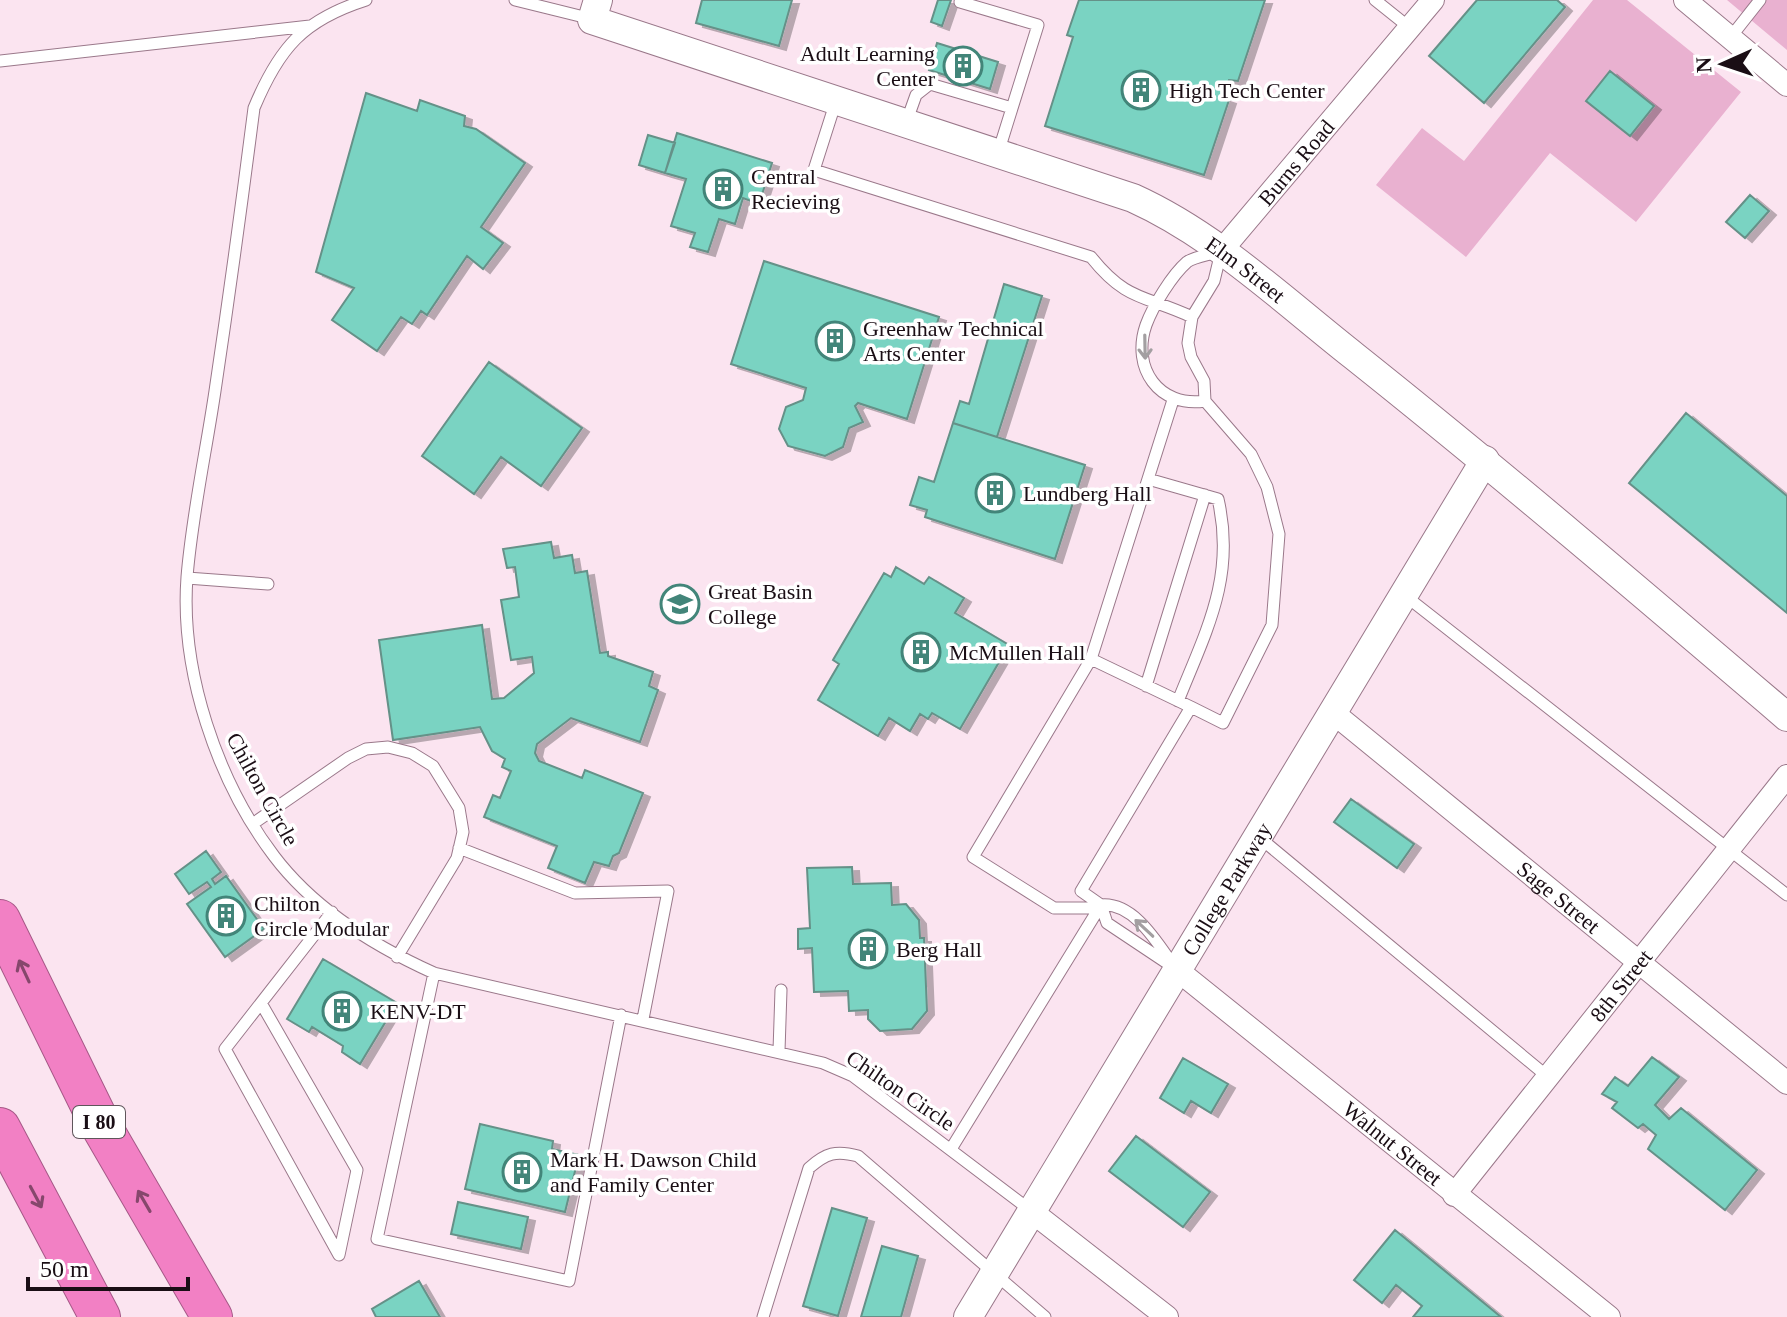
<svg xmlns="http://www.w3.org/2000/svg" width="1787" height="1317" font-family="Georgia,serif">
	<defs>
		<filter id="shadow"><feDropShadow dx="7" dy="4" stdDeviation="0" flood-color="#0004"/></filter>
	</defs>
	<rect width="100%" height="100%" fill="#fbe4f0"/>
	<!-- green -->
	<path fill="#e9b1d0" d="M1593,0H1627L1741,92L1636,222L1550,153L1466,257L1376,185L1422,128L1464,161Z
		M1727,0H1787V50Z"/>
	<!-- building -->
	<path fill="#7ad3c2" stroke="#659188" stroke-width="2" filter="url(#shadow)" d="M702,0H792L779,46L696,23Z
		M938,0H951L942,26L931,22Z
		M1079,0H1265L1238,81L1229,80L1223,98L1229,100L1204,175L1045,126L1073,37L1067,35Z
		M1477,0H1557L1565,7L1484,103L1429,56Z
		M937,43L998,62L990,89L929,70Z
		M1610,71L1654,106L1630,136L1586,101Z
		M366,93L417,111L420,100L465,116L464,126L476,129L525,163L481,227L503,243L483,269L467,256L427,315L421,311L412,324L401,317L377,351L332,320L354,288L316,272Z
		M677,133L772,163L759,204L743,198L735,224L719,219L708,252L690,247L695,233L671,226L686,179L665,173Z
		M648,135L675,143L665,173L639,165Z
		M1750,195L1769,211L1745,238L1726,222Z
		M764,261L939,317L907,419L858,403L855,406L863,422L849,428L843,447L825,456L788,446L779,429L786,407L803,400L806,388L731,364Z
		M1004,284L1042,296L997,437L953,423L960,401L969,404Z
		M489,362L582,428L541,486L501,457L474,494L422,456Z
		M1686,413L1787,496V613L1629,483Z
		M953,423L1085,465L1055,559L925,517L927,510L910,505L919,477L934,482Z
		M551,542L554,558L572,555L575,573L587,571L600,653L608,652V656L653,672L649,686L658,690L640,742L571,718L537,744L535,753L539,761L582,778L585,770L643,793L619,853L613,856L609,866L594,862L585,883L548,868L557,846L484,817L493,795L500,798L511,771L502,767L505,759L492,751L480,727L393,740L379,640L482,625L492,699L504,698L534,673L532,657L511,660L501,600L519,597L515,567L507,568L503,549Z
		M896,567L924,584L929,577L964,598L955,613L1009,645L960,729L932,713L928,719L920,714L910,731L889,718L878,736L818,700L839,664L833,660L884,573L891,577Z
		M1351,799L1414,844L1397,868L1334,822Z
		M206,851L221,872L212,879L215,884L226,876L264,929L225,957L187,904L211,887L207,882L189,894L175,874Z
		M852,867L853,884L891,883L892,905L906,904L919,920L920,938H924L927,1011L912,1029L880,1031L868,1019V1010L849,1011L848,991L814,992L812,948L798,949V929L810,928L807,868Z
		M323,959L397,1003L360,1064L342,1052L343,1046L312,1027L309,1032L287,1019Z
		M1652,1057L1679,1077L1655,1105L1669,1119L1681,1108L1757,1170L1725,1210L1648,1149L1656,1135L1643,1124L1638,1128L1612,1108L1617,1102L1602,1094L1615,1077L1628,1086Z
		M1183,1058L1228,1084L1211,1113L1191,1101L1184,1113L1160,1098Z
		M480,1124L553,1141L552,1149L579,1155L565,1212L465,1189Z
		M1136,1136L1210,1192L1183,1227L1109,1171Z
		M458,1202L528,1217L521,1249L451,1234Z
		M832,1208L867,1218L838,1316L803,1306Z
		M1395,1230L1501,1317H1413L1422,1306L1396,1285L1382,1303L1354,1280Z
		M882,1246L918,1256L901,1317H861Z
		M419,1281L440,1317H376L372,1309Z"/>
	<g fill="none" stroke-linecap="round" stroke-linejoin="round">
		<defs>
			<path id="service" d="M366,0C303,20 279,48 254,108C242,202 229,297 215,391C206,452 192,515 187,577C180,671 217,781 274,856C314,909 374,946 434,973L823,1063L853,1076L1030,1210
				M515,0L592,19
				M1375,0L1410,28
				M960,2L1038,25L998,153
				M1730,38L1760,0
				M0,61L310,26
				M836,101L814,170L1091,257C1127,302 1145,295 1192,317
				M906,123L916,95L930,84L1012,108
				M1205,401C1159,408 1131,368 1146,325C1153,306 1172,275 1187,262C1194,257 1208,255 1217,252
				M1148,479L1218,499C1236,577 1206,631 1178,701
				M187,578L268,584
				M1403,594L1787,895
				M1091,659L1173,400
				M1146,686L1205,495
				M254,823L348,758L366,749L388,747L412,753L433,766L459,808L463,832L457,858L397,957
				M1260,838L1548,1077
				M459,848L575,893L668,891L643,1019
				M1101,905C1132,902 1155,939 1171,962
				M1098,908H1054L973,857L1091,659L1191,707
				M1176,969L1107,923L1101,905L1081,891L1191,707L1223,723L1272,625L1279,534L1267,487L1251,454L1205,401L1204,381L1191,357L1188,343L1192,317L1214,281L1221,252
				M434,973L377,1239L569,1281L621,1015
				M261,1003L357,1170L339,1255L225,1049L332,912
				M779,1051L781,990
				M951,1149L1101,905
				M763,1317L809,1168C826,1153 836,1150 858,1156L1045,1317"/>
			<g id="minor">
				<path d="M1685,0L1787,85"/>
				<path id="s1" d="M1221,251L1433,0"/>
				<path id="s2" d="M1331,711L1787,1083"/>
				<path id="s3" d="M1176,969L1609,1317"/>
				<path id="s4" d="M1454,1195L1787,776"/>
				<path d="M1031,1211L1167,1317"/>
			</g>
			<g id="tertiary">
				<path id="s5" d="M598,0L592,20L1133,198C1215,235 1284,301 1354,356C1501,473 1644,595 1787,717"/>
				<path id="s6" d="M968,1317L1485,460"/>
			</g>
			<path id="motorway" d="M0,920L100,1124L212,1317
				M0,1128L100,1317"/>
		</defs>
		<!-- service casing -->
		<use href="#service" stroke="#9a788a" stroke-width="13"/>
		<!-- minor casing -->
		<use href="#minor" stroke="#9a788a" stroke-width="24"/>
		<!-- tertiary casing -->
		<use href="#tertiary" stroke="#9a788a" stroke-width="30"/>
		<!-- motorway casing -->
		<use href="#motorway" stroke="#a65887" stroke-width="42"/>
		<!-- service -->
		<use href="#service" stroke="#fff" stroke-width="11"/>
		<!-- minor -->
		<use href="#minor" stroke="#fff" stroke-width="22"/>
		<!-- tertiary -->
		<use href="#tertiary" stroke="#fff" stroke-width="28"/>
		<!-- motorway -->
		<use href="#motorway" stroke="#f280c4" stroke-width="40"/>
	</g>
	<!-- one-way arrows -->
	<defs><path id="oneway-shaft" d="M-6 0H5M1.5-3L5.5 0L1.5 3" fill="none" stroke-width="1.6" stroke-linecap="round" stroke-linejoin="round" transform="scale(2)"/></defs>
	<g stroke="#a39fa1">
		<use href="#oneway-shaft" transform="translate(1145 347) rotate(89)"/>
		<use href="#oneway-shaft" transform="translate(1144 928) rotate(-137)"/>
	</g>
	<g stroke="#86476c">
		<use href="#oneway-shaft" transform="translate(24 971) rotate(-115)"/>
		<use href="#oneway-shaft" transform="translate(36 1197) rotate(62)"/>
		<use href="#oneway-shaft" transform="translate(144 1201) rotate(-120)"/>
	</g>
	<!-- icons -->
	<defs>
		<symbol id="building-ring" viewBox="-11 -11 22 22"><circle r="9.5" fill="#fff" stroke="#428579" stroke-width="1.5"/><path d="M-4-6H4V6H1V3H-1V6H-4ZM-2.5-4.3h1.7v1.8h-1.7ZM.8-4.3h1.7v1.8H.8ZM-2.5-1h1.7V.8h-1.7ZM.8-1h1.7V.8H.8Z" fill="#428579"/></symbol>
		<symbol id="university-ring" viewBox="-11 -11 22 22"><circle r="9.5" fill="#fff" stroke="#428579" stroke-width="1.5"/><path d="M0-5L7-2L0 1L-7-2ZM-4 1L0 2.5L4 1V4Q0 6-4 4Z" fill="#428579"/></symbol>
	</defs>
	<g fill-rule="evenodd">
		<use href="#building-ring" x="941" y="44" width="44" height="44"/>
		<use href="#building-ring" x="1119" y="68" width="44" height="44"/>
		<use href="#building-ring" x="701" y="167" width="44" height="44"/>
		<use href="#building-ring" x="813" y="319" width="44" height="44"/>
		<use href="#building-ring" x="973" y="471" width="44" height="44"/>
		<use href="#university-ring" x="658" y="582" width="44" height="44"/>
		<use href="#building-ring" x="899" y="630" width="44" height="44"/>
		<use href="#building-ring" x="204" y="894" width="44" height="44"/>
		<use href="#building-ring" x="846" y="927" width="44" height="44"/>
		<use href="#building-ring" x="320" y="989" width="44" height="44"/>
		<use href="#building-ring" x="500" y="1150" width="44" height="44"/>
	</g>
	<g text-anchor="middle" stroke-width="7" stroke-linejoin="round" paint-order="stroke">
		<!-- shield labels -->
		<rect fill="#fff" stroke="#5f565b" stroke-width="2" x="73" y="1106" width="52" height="32" rx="6"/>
		<g font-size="20" font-weight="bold" fill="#1a0e15">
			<text x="99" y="1129">I 80</text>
		</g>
		<!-- poi labels -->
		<g font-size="22" fill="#1a0e15" stroke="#fff" text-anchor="start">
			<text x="935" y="61" text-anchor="end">Adult Learning<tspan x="935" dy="25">Center</tspan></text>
			<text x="1169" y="98">High Tech Center</text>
			<text x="751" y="184">Central<tspan x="751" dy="25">Recieving</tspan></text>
			<text x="863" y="336">Greenhaw Technical<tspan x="863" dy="25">Arts Center</tspan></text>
			<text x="1023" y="501">Lundberg Hall</text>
			<text x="708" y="599">Great Basin<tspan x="708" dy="25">College</tspan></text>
			<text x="949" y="660">McMullen Hall</text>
			<text x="254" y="911">Chilton<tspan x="254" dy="25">Circle Modular</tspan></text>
			<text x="896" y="957">Berg Hall</text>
			<text x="370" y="1019">KENV-DT</text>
			<text x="550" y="1167">Mark H. Dawson Child<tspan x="550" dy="25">and Family Center</tspan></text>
		</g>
		<!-- street labels -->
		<g font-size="22" fill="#1a0e15" stroke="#fff">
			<text dy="8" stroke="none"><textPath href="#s1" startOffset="116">Burns Road</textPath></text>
			<text dy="8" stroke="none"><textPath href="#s5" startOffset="724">Elm Street</textPath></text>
			<text transform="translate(263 789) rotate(61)" y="8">Chilton Circle</text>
			<text dy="8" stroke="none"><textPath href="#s6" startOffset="500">College Parkway</textPath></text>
			<text dy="8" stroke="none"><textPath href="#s2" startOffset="294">Sage Street</textPath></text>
			<text dy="8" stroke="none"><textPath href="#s4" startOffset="268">8th Street</textPath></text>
			<text transform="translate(901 1090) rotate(34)" y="8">Chilton Circle</text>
			<text dy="8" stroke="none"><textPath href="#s3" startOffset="278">Walnut Street</textPath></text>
		</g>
	</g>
	<!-- north arrow -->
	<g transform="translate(1723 64) rotate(267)" stroke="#ffffff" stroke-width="6" paint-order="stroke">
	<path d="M0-6L14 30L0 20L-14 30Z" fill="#1a0e15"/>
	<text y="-12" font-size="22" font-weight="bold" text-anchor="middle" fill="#1a0e15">N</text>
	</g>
	<!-- scale -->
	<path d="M28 1277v12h160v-12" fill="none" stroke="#1a0e15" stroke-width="4"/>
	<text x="40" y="1277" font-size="24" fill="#1a0e15" stroke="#ffffff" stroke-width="6" paint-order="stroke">50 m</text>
</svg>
